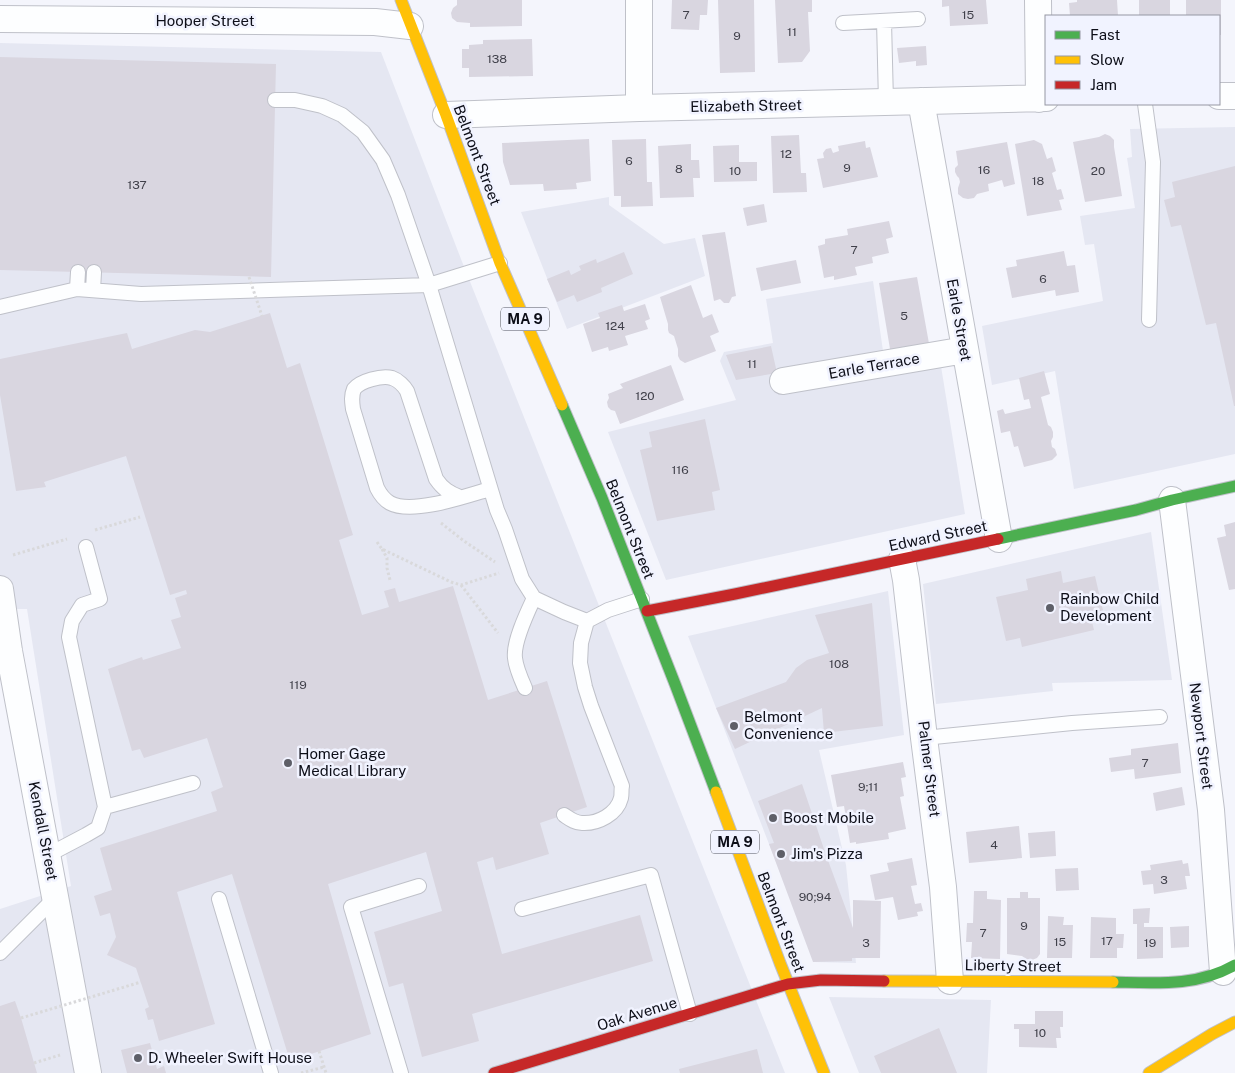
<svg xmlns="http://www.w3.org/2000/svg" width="1235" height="1073" font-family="'Public Sans',sans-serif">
	<rect width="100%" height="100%" fill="#f4f5fc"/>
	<!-- built -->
	<path fill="#e5e7f2" d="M0,43L381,52L461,259L785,1073H0V909L71,886L27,609H0Z
		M1235,127V454L1074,489L1055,371L992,385L982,326L1103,301L1094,244L1085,245L1080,216L1135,208L1127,158L1132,157L1130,129Z
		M609,197V205L664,244L695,238L705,276L567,329L521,212Z
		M873,281L884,358L940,360L965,514L666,580L608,432L736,400L720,361L724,352L773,343L766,299Z
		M1151,532L1172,680L1052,683L1053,691L936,704L923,584Z
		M888,591L904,735L819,750L846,865L856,963L815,962L688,636Z
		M829,997L991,1000L987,1073H859Z"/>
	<!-- building -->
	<path fill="#d9d6e0" d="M457,0H522V26L470,27V23L457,22L452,18L451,13L453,8L457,5Z
		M672,0H708L707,15H700L699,30L671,29Z
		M718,0H754L755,72L720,73Z
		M775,0H812V12H808L810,51L802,62L778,63Z
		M942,0H986L988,24L950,26L949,6L942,7Z
		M1077,0H1117L1118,16H1070L1069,3L1077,2Z
		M1139,0H1170V16H1139Z
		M1186,0H1221V35H1219V16H1186Z
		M532,39L533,76L469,77V68H462V49H469V45L483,44V40Z
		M926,46L927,65L916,66V61L899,63L897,48Z
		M0,57L276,64L271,277L0,270Z
		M1105,134L1110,136L1114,140V147L1122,196L1085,202L1073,142L1099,137Z
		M799,135L801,173H806L807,192L773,193L771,136Z
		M589,139L591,181L576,183L577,189L544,191L543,184L510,185L503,162L502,143Z
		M646,139L647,182H652L653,206L621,207V196H614L612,140Z
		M1034,140L1042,144L1047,159L1052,157L1056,171L1052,173L1057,190L1061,189L1064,199L1059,200L1062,210L1027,216L1015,144Z
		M865,141L866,148L870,147L878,177L823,188L817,159L824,158L823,153L826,149L831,148L833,153L839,151L838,146Z
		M1007,142L1015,184L1004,187L1002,180L988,184L989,191L977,194L974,198L968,199L963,198L958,194V188L960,182L959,178L957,176L955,172V168L958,165L956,151Z
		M691,144V160H699L700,178H693L694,197L660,198L658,146Z
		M739,145V162H757V181L714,182L713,146Z
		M1235,166V406H1234L1216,323L1206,325L1181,225L1171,227L1164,200L1175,197L1172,182Z
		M764,204L767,222L747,226L743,208Z
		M889,221L893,237L886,239L889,253L872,257L873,263L855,267L857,275L834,280V276L824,278L818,246L825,244V239L848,235L847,229Z
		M725,232L736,296L732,297L729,303H724L720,299L714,301L702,235Z
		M1064,251L1067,266L1075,265L1079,292L1056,296L1055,290L1012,298L1006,268L1017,266L1016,260Z
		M624,252L633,274L601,288L602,292L577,302L574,295L557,302L547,279L569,270L571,275L581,270L579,266L596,259L597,263Z
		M796,260L801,283L761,291L756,268Z
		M917,277L930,349L891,355L879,283Z
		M691,285L703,318L712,314L719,332L710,336L716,351L685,363L680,360L678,356V349L674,336L669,333L668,330V324L660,297Z
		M645,304L650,319L645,321L648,329L625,336L628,345L609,351L608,347L592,352L583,324L600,318L598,313L622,305L624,311Z
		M270,313L287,368L300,363L353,535L339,540L362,615L389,607L384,591L395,588L399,602L453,586L488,700L547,681L587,807L540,823L549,854L496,870L493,857L477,862L502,954L640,915L653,961L472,1014L479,1041L422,1057L403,983L389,987L374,932L442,911L426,852L328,884L371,1034L290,1061L232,874L177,892L215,1024L159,1041L153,1019L148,1020L145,1009L149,1007L136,968L107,955L116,937L110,913L100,916L94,896L112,890L100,848L217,811L211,792L223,787L207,738L144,758L140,749L132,751L108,669L142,657L143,660L181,648L171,620L181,617L175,598L187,594L186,590L170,595L126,456L44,482L46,487L16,491L0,395V359L127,333L132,349L195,330L210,332Z
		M771,346L777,373L736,380L726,355Z
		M671,365L684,400L620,424L615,411L611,410L608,407L607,402L609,398L608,394L623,388L620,384Z
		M1044,371L1050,394L1041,397L1048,425L1051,427L1053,432V437L1051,441L1052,447L1055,449L1057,455L1052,460L1024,467L1018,446L1014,447L1010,431L1001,433L997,411L1003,409L1005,414L1031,408L1029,399L1024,400L1019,378Z
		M705,419L720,490L712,492L715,510L657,521L640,450L652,447L649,432Z
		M1235,522V589L1229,590L1217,538L1226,536L1224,525Z
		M1061,571L1063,583L1095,576L1105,619L1092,622L1094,630L1022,647L1020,638L1006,641L996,597L1028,590L1026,579Z
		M872,603L883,726L824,733L822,708L735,749L716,708L786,682L796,668L807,660L829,653L815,615Z
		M1178,743L1181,773L1135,779L1134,769L1111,772L1109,758L1131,755V749Z
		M903,762L906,777L901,778L904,796L900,797L906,829L888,833L889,839L856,844V842L850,843L844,806L837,807L831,775Z
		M802,784L826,855L853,928V900L881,901L880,958H852V961L813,962L769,844L774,843L758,801Z
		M1182,787L1185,805L1156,811L1153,793Z
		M1019,826L1022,858L969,863L966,832Z
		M1055,831L1056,856L1030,858L1028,833Z
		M912,858L917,885L911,886L915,904L921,903L923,911L917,912L918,916L898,920L893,897L875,900L870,875L889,871L887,863Z
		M1182,860L1183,864L1188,863L1190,876H1185L1187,889L1154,894L1153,884L1143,885L1141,871L1151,870L1150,865Z
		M1078,868L1079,890L1056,891L1055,869Z
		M974,891H987V899L1001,900L1000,959L971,958L972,942H966L967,923H973Z
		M1020,892H1028V898H1040V954L1037,958L1032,960L1026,959L1022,956L1007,954V898H1020Z
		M1150,908L1149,923H1144V927H1163V958L1137,959V924H1133V909Z
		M1048,916L1064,917L1063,925H1073L1072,958H1047Z
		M1091,917L1116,918V934H1124L1123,948H1117V958H1090Z
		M1189,926V947L1171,948L1170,927Z
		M15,1001L21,1018L37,1073H0V1006Z
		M1035,1011H1063V1027H1060L1061,1038H1056L1057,1048L1019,1047V1029H1014V1024H1035Z
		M939,1028L957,1073H881L874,1056Z
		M150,1043L157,1069L164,1066L166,1073H127L121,1050Z
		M757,1049L763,1073H680L679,1069Z"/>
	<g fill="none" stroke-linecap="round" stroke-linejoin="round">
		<defs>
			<path id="lane" d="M884,21L886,102
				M843,23L918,19
				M275,100H295L322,106L342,115L363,132L383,160L398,195L429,285L497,510L505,529L522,579L534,598L564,612L587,621L608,610L642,599
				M1145,104L1153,162L1149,320
				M77,289L78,272
				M93,290L94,272
				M0,307L77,289L141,294L429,285L500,263
				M460,497C449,493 443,489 436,479L407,391C404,386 398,380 392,378C382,375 360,381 354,389C351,396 352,402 353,409L377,488C380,494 383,499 390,503C412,515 466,496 490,489
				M525,688C521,679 516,668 515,658C513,642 527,613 534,598
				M924,738L1072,723L1160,717
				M105,807L193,783
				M564,815C570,819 575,823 582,823C598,824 617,814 621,798C622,794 621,790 622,786L591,706L585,687L580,663L581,643L587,621
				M48,855L86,835L98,828L105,807L69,637L72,621L82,605L100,599L86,547
				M219,899L271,1073
				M522,909L651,875L690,1014
				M0,953L55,898
				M401,1073L351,907L419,886"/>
			<path id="street" d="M1038,0L1039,99
				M0,19L375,22L410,26
				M1219,96H1235
				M921,101L999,539
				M639,108V0
				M446,115L639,108L1046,98
				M783,381L965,350
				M1172,500L1211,810L1223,972
				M902,559L906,580L924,738L943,887L950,981
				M0,589L9,651L88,1073"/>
			<path id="fast" d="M562,405L602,498L675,684L716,792
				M998,539L1136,510L1172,500L1235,486
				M1113,982C1155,983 1197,987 1235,965"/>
			<path id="slow" d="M401,0L446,115L500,263L562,405
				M716,792L780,963L824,1073
				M884,981L1113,982
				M1149,1073L1212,1034L1235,1022"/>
			<path id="jam" d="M647,611L735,594L998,539
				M494,1073L788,984L821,980L884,981"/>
		</defs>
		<!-- lane casing -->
		<use href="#lane" stroke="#bfc1c9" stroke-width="16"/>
		<!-- street casing -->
		<use href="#street" stroke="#bfc1c9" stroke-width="28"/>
		<!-- fast casing -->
		<use href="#fast" stroke="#bfc1c9" stroke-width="13"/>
		<!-- slow casing -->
		<use href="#slow" stroke="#bfc1c9" stroke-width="13"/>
		<!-- jam casing -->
		<use href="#jam" stroke="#bfc1c9" stroke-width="13"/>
		<!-- path -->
		<path stroke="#d9d9db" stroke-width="3" stroke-dasharray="2.5 2.5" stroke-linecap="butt" d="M441,523L464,541L495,562
			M95,530L140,517
			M377,542L382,549L451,582L461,585L499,573
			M382,549L387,558V568L390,580
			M13,555L67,539
			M461,585L498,633
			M319,1051L326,1073
			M34,1063L60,1055
			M301,1073L324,1067"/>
		<!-- lane -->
		<use href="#lane" stroke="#fdfeff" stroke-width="14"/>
		<!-- street -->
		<use href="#street" stroke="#fdfeff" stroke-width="26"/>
		<!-- fast -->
		<use href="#fast" stroke="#4caf50" stroke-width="11"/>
		<!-- slow -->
		<use href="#slow" stroke="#ffc107" stroke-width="11"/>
		<!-- jam -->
		<use href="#jam" stroke="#c62828" stroke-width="11"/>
		<!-- path-bridge -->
		<path stroke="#d9d9db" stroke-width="3" stroke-dasharray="2.5 2.5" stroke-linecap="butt" d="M249,277L262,316
			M21,1018L141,982"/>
	</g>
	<!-- markers -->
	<g fill="#5e5f68" stroke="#f1f3ff" stroke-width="2">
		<circle cx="1050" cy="608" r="5"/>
		<circle cx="734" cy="726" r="5"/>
		<circle cx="288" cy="763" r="5"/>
		<circle cx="773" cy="818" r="5"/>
		<circle cx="781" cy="854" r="5"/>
		<circle cx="138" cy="1058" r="5"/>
	</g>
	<g text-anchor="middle" stroke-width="5" stroke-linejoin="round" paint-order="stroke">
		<!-- number labels -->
		<g font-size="12" fill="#40404a">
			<text x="686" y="19">7</text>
			<text x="968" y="19">15</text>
			<text x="792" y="36">11</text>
			<text x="737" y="40">9</text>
			<text x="497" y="63">138</text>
			<text x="786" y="158">12</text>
			<text x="629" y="165">6</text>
			<text x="847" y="172">9</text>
			<text x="679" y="173">8</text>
			<text x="984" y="174">16</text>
			<text x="735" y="175">10</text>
			<text x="1098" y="175">20</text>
			<text x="1038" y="185">18</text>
			<text x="137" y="189">137</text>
			<text x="854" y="254">7</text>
			<text x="1043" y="283">6</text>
			<text x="904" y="320">5</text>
			<text x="615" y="330">124</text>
			<text x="752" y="368">11</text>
			<text x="645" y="400">120</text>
			<text x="680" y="474">116</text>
			<text x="839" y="668">108</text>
			<text x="298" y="689">119</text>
			<text x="1145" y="767">7</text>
			<text x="868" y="791">9;11</text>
			<text x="994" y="849">4</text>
			<text x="1164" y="884">3</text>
			<text x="815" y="901">90;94</text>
			<text x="1024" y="930">9</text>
			<text x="983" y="937">7</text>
			<text x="1107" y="945">17</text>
			<text x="1060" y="946">15</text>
			<text x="866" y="947">3</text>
			<text x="1150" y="947">19</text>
			<text x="1040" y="1037">10</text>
		</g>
		<!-- shield labels -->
		<g fill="#f1f3ff" stroke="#51535d" stroke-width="1">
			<rect x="501" y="307.5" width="48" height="23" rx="4"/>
			<rect x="711" y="830.5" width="48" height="23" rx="4"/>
		</g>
		<g font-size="14" font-weight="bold" fill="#0d0e18">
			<text x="525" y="324">MA 9</text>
			<text x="735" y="847">MA 9</text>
		</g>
		<!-- street labels -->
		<g font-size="15" fill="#0d0e18" stroke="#f1f3ff">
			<text x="205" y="26">Hooper Street</text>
			<text transform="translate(746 106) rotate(-1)" y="5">Elizabeth Street</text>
			<text transform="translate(477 155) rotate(69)" y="5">Belmont Street</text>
			<text transform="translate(959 320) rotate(80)" y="5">Earle Street</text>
			<text transform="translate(874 366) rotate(-10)" y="5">Earle Terrace</text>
			<text transform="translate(630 529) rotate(68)" y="5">Belmont Street</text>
			<text transform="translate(938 536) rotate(-12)" y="5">Edward Street</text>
			<text transform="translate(1201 736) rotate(83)" y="5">Newport Street</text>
			<text transform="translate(929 769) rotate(83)" y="5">Palmer Street</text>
			<text transform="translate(43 831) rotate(79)" y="5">Kendall Street</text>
			<text transform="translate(781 922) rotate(69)" y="5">Belmont Street</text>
			<text transform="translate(1013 966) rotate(1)" y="5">Liberty Street</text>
			<text transform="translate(637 1014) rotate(-17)" y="5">Oak Avenue</text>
		</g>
		<!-- poi labels -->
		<g font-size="15" fill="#0d0e18" stroke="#f1f3ff" text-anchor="start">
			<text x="1060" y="604">Rainbow Child<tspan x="1060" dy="17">Development</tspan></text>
			<text x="744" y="722">Belmont<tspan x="744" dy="17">Convenience</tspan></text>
			<text x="298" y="759">Homer Gage<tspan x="298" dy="17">Medical Library</tspan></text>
			<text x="783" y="823">Boost Mobile</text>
			<text x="791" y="859">Jim's Pizza</text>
			<text x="148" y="1063">D. Wheeler Swift House</text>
		</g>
	</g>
	<!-- legend -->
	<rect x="1045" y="15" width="175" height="90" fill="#f1f3ff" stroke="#9697a3"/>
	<rect x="1055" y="31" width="25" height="8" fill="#4caf50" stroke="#9697a3"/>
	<text x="1090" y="40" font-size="15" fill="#0d0e18">Fast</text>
	<rect x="1055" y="56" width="25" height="8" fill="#ffc107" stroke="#9697a3"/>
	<text x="1090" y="65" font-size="15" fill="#0d0e18">Slow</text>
	<rect x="1055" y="81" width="25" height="8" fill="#c62828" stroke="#9697a3"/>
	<text x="1090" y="90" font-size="15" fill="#0d0e18">Jam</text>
</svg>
